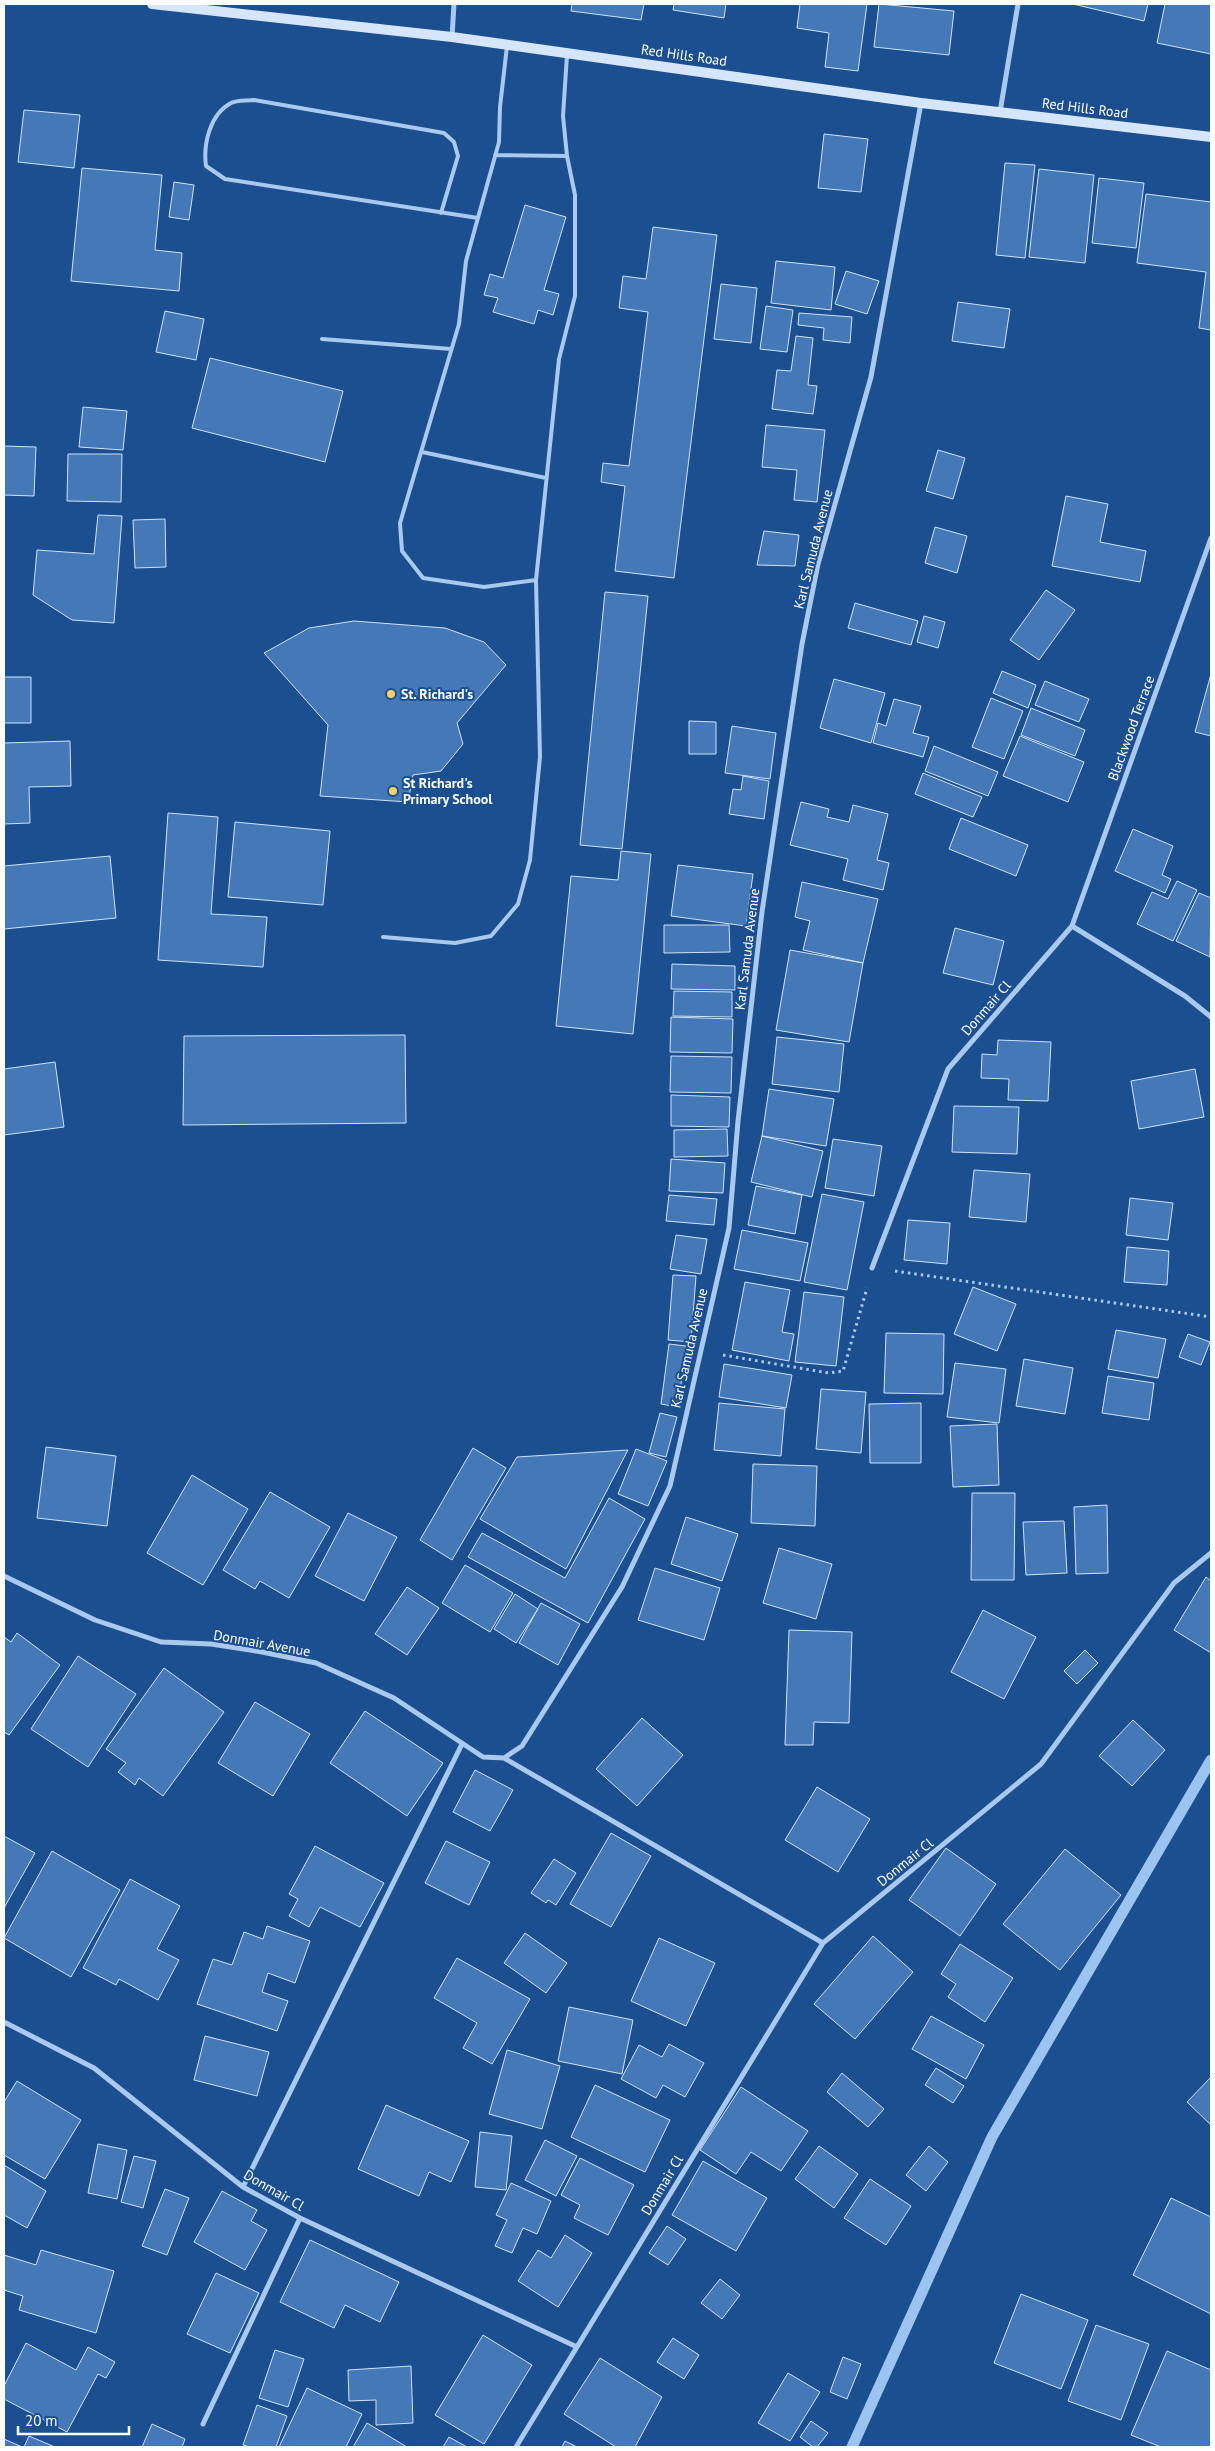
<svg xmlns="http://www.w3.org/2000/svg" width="1215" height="2451" font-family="'PT Sans',sans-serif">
	<rect width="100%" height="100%" fill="#1b4f8f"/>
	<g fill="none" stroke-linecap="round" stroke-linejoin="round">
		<!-- stream -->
		<path stroke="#9cc4f0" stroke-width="11" d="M852,2447L992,2137L1211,1760"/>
	</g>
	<!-- building -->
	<path fill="#4478b7" stroke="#cfe3fa" d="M572,4H644L641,20L571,11Z
		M674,4H726L724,18L673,10Z
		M800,4H867L858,71L825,67L829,33L797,28Z
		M879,4L954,11L949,55L874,47Z
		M1073,4H1148L1144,21Z
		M1165,4H1211V54L1157,43Z
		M24,110L80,115L74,168L18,162Z
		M824,134L868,139L861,192L818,188Z
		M1005,163L1035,165L1025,258L996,255Z
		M82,168L162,175L155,250L182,253L179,291L71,281Z
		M1039,169L1094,175L1085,263L1029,257Z
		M1099,178L1144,183L1136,248L1092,243Z
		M174,182L194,185L189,220L169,217Z
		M1146,194L1211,202V330L1199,328L1206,272L1137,263Z
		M525,205L566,217L544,290L559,294L553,315L538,310L534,324L493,312L498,298L484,295L490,274L503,278Z
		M653,227L717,235L674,578L615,571L625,486L601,482L603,463L629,466L648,312L619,308L623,276L646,279Z
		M776,261L835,267L831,310L771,303Z
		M846,271L879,281L867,314L835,304Z
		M721,284L757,288L751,343L714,339Z
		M958,302L1010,309L1004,348L952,341Z
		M766,306L793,310L787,352L760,349Z
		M165,311L204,319L196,360L156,352Z
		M799,313L852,317L850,343L823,340L824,328L798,325Z
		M796,336L813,338L808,385L817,386L813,414L772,409L777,370L791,371Z
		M210,358L343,391L325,462L192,428Z
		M83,407L127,411L123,450L79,447Z
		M766,425L825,430L817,502L794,500L797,470L762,467Z
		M4,446L36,447L34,496L4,495Z
		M938,450L965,458L953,499L926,491Z
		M68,454H122L121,502L67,501Z
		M1066,496L1108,504L1100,542L1146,551L1140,582L1052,566Z
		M98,515L122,516L114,623L72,620L33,595L37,550L94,554Z
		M165,519L166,567L135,568L133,520Z
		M935,527L967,536L957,573L925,563Z
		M764,531L799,535L795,566L757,565Z
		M1046,590L1075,610L1039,660L1010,640Z
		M605,592L648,596L622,849L580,845Z
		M855,603L918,621L911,645L848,628Z
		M924,616L945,622L938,648L917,642Z
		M354,621L445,628L484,642L506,665L457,723L463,744L441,771L413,775L408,802L320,796L328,725L264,653L309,628Z
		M1002,671L1036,685L1028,708L993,693Z
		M1211,674V736L1195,732Z
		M4,677H31V723H4Z
		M834,679L885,693L871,743L820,728Z
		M1045,681L1089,699L1079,722L1035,705Z
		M991,698L1023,711L1004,759L972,747Z
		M894,699L921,706L913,733L929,737L923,757L873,743L878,723L886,726Z
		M1031,708L1085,730L1075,756L1021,735Z
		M689,721L716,722V754H689Z
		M732,726L776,733L770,779L725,773Z
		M1020,736L1084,762L1068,802L1003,776Z
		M70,741L71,786L29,787L30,823L4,824V743Z
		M934,746L998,772L988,796L925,771Z
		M923,773L982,797L973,817L915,794Z
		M743,776L769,781L764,819L729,814L733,789L741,790Z
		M801,802L829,809L827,817L849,822L853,805L888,814L877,860L889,863L883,890L843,880L848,859L790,845Z
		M168,813L218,817L211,914L267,917L263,967L158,960Z
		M961,818L1028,845L1016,876L949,849Z
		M235,822L330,831L323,905L228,897Z
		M1133,829L1173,846L1162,875L1171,879L1165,893L1115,871Z
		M621,851L651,854L633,1034L556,1026L571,876L618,880Z
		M110,856L116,918L4,929V866Z
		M678,865L753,874L746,926L671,916Z
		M1177,881L1197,890L1173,941L1137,924L1152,892L1168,899Z
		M802,882L878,899L863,963L803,950L810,921L795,917Z
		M1199,893L1211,898L1210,957L1176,941Z
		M664,925H729L730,952L664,953Z
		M955,928L1004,941L993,985L943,973Z
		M790,950L863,963L849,1042L776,1030Z
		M672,964L735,966V990L671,989Z
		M674,991L732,992V1017L673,1016Z
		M671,1017L733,1019L732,1053L670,1052Z
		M405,1035L406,1123L183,1125L184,1036Z
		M777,1037L844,1044L839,1092L772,1084Z
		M998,1040L1051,1042L1048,1101L1008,1100L1009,1079L981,1078L982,1054L997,1055Z
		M671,1056L732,1057L731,1093L670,1092Z
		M55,1062L64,1127L4,1135V1069Z
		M1195,1069L1204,1117L1139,1129L1131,1081Z
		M769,1089L834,1099L826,1146L762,1136Z
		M671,1095L730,1097L729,1127L671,1126Z
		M954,1106L1019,1107L1017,1154L952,1152Z
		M727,1129L728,1156L674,1157V1130Z
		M762,1136L823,1151L812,1197L751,1182Z
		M833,1139L882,1146L874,1196L825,1188Z
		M671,1159L725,1163L723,1193L669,1191Z
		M974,1170L1030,1174L1026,1222L969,1217Z
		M756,1186L802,1195L795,1234L748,1225Z
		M822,1194L864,1202L847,1290L804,1282Z
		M669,1195L717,1199L714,1225L666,1221Z
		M1130,1198L1173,1203L1168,1240L1126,1235Z
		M908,1220L950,1223L947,1264L904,1260Z
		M742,1230L808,1243L800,1281L734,1269Z
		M676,1235L707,1239L701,1274L670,1269Z
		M1127,1247L1169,1251L1167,1285L1124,1282Z
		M673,1275L696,1276L691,1342L668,1340Z
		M745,1282L790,1290L782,1332L794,1334L789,1361L732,1350Z
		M973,1287L1016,1304L997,1351L954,1334Z
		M804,1292L844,1297L836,1366L795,1362Z
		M1116,1330L1166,1339L1158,1378L1108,1369Z
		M886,1333L944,1334L943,1394L884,1393Z
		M1188,1334L1210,1342L1201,1365L1179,1357Z
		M669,1344L686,1346L678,1407L661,1404Z
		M1024,1359L1073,1368L1065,1414L1016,1406Z
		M955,1363L1006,1369L999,1423L947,1417Z
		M724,1364L792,1375L786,1408L719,1397Z
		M1108,1376L1154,1383L1149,1420L1102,1413Z
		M821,1389L866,1392L861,1453L816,1449Z
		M719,1403L785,1409L781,1456L714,1450Z
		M921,1403V1463H870L869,1404Z
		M660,1413L677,1417L666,1457L649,1453Z
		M997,1424L999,1485L953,1487L950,1426Z
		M46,1447L116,1456L107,1526L37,1518Z
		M473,1448L506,1468L452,1560L420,1540Z
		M636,1449L667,1461L648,1506L618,1494Z
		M628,1450L566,1569L480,1519L517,1457Z
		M753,1464L817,1466L815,1526L751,1523Z
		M192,1475L248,1509L203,1585L147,1553Z
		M270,1492L330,1527L289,1598L260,1581L255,1589L223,1570Z
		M972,1493H1015L1014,1580H971Z
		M609,1498L645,1519L588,1623L468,1557L482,1533L565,1578Z
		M1107,1505L1108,1573L1076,1574L1074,1507Z
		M348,1513L397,1537L364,1601L315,1576Z
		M686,1517L738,1534L722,1581L671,1564Z
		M1064,1521L1067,1573L1026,1575L1023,1522Z
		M779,1548L832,1564L816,1619L763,1603Z
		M465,1565L513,1593L490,1632L442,1603Z
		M655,1568L720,1588L704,1640L638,1620Z
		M1206,1577L1211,1581V1653L1174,1630Z
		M407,1587L439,1608L407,1655L375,1634Z
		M515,1594L538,1609L516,1643L494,1629Z
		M541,1603L580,1624L558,1665L519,1643Z
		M983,1610L1036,1637L1004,1699L951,1672Z
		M789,1630L852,1632L849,1723L814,1722L813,1745H785Z
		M17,1633L60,1665L9,1735L4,1732V1637L11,1642Z
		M1085,1650L1098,1663L1077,1684L1064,1671Z
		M78,1656L136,1694L88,1767L31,1729Z
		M164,1668L224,1712L163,1796L139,1778L135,1785L118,1772L126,1763L106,1749Z
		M255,1702L310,1734L273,1796L218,1763Z
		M365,1711L443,1763L407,1816L330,1763Z
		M642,1718L683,1755L637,1806L596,1769Z
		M1133,1720L1165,1750L1132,1786L1099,1756Z
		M475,1770L513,1790L490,1831L453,1812Z
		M817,1787L870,1819L838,1872L785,1840Z
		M611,1833L651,1856L611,1927L570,1904Z
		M4,1836L35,1853L4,1908Z
		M446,1841L490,1862L469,1905L425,1883Z
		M315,1846L384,1883L360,1927L320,1907L309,1927L289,1916L298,1899L289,1894Z
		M946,1848L996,1884L960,1936L909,1900Z
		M1065,1849L1121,1895L1060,1970L1003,1924Z
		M52,1851L120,1890L71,1977L4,1938Z
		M554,1859L576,1873L556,1905L548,1900L546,1903L531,1893Z
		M130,1879L180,1906L157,1949L179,1960L158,2000L119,1979L116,1985L83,1968Z
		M267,1926L310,1941L295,1983L268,1973L262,1992L288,2001L277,2031L197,2004L213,1959L232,1965L244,1932L263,1939Z
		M525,1933L567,1963L546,1993L504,1963Z
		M873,1936L913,1972L855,2039L814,2004Z
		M659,1938L715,1963L686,2026L631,2001Z
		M960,1944L1013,1978L985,2022L948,1997L956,1984L941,1974Z
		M457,1958L530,1999L492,2064L463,2048L477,2023L434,1998Z
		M569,2007L633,2020L622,2074L558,2061Z
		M931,2016L984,2045L966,2079L912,2049Z
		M205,2036L269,2052L257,2096L194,2080Z
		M669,2044L704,2063L685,2097L663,2085L656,2098L621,2079L639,2045L662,2057Z
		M507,2050L560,2066L542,2129L489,2114Z
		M936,2068L964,2086L953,2103L925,2085Z
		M842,2073L884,2109L868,2127L827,2092Z
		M1211,2077V2125L1187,2102Z
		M17,2081L81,2120L45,2179L4,2155V2102Z
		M595,2085L670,2120L645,2172L571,2137Z
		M741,2087L808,2131L781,2171L751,2152L736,2174L700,2150Z
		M386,2105L469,2141L451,2182L429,2172L419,2196L358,2169Z
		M480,2132L512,2136L506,2190L475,2187Z
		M545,2140L577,2156L556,2196L525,2180Z
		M98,2144L127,2150L117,2199L88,2193Z
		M819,2146L858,2174L834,2208L795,2179Z
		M929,2146L948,2162L926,2191L906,2175Z
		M134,2156L156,2161L143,2208L121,2202Z
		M580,2158L634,2185L608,2235L574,2218L580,2205L561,2195Z
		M703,2161L767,2198L736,2251L672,2215Z
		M4,2165L46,2191L27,2228L4,2215Z
		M870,2179L911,2206L886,2245L844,2218Z
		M511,2183L551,2201L537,2234L523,2228L512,2253L495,2246L507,2220L496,2215Z
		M165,2189L189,2198L167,2255L142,2246Z
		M222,2191L257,2210L251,2221L267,2230L245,2270L194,2242Z
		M1171,2198L1211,2217V2314L1133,2275Z
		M667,2226L686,2239L668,2265L649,2253Z
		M565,2235L592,2253L558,2307L518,2281L538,2250L551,2258Z
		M310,2240L399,2282L380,2322L345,2305L334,2328L280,2302Z
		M41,2250L114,2271L96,2333L19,2310L23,2296L4,2290V2255L36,2265Z
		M216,2273L259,2293L230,2353L187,2334Z
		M720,2279L740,2295L722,2319L701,2303Z
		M1021,2294L1088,2320L1061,2389L994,2363Z
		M1096,2325L1149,2344L1121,2420L1068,2401Z
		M483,2335L532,2365L484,2444L435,2415Z
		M673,2338L699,2355L684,2379L657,2362Z
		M26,2343L76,2370L88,2347L115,2362L106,2378L98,2374L67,2432L4,2399V2386Z
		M275,2350L304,2359L288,2407L259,2398Z
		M1167,2351L1211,2370V2447H1161L1131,2435Z
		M843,2357L861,2364L847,2399L830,2392Z
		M600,2358L662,2397L635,2447H616L564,2414Z
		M411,2366L413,2423L376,2425V2400L349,2401L348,2370Z
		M788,2373L820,2392L790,2441L758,2423Z
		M307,2388L362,2414L346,2447H279Z
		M257,2405L287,2416L276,2447H250L243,2445Z
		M811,2421L828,2433L817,2447H813L800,2437Z
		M367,2423L407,2447H353Z
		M152,2424L185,2439L182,2447H142Z
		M29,2436L55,2447H24Z
		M449,2437L467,2447H443Z
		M4,2439L22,2447H4Z
		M565,2441L577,2447H562Z"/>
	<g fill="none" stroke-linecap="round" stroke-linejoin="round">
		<!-- path -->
		<path stroke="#a9c9ee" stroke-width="3" stroke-dasharray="2.5 4" stroke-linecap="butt" d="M895,1271L1211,1317
			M723,1355L829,1373L843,1371L867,1288"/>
		<!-- lane -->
		<path stroke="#a9c9ee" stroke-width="4" d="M507,46L500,107L499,142L466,261L459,324L400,523L402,551L423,578L484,587L536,580L559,359L575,296V195L567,156L563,116L567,55
			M495,155L567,156
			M441,213L458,156L454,142L444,133L254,100C247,101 237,100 231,103C210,114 203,144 206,166L225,179L478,218
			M322,339L451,349
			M422,452L546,478
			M383,937L455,943L491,936L518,904L530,860L540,757L536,580"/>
		<!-- street -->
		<path stroke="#a9c9ee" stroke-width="5" d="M452,37L454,4
			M1000,112L1018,4
			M1072,926L1185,996L1211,1017
			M872,1268L948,1069L1072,926L1211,538
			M4,1576L95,1620L161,1642L211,1644L262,1652L316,1663L394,1698L483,1757L504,1758L522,1746L622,1587L670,1486L729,1228L738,1121L762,912L802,644L818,564L871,377L921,103
			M504,1758L823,1943
			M4,2022L94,2068L243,2187L300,2218L577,2347
			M243,2187L462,1744
			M203,2424L300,2218
			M516,2447L823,1943L1041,1764L1174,1583L1211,1553"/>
		<!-- secondary -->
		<path stroke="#d6e6fa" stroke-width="10" d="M152,4L452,37L921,103L1211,137"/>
	</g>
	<!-- markers -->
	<g fill="#ffd166" stroke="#1b4f8f" stroke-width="2">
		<circle cx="391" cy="694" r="5"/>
		<circle cx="393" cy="791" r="5"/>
	</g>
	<g text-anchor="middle" stroke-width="4" stroke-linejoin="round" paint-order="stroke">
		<!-- street labels -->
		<g font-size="14" fill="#fff" stroke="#1b4f8f">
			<text transform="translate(684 55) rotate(8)" y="5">Red Hills Road</text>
			<text transform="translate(1085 108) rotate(7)" y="5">Red Hills Road</text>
			<text transform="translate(813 549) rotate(-76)" y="5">Karl Samuda Avenue</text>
			<text transform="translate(1131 728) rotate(-70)" y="5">Blackwood Terrace</text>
			<text transform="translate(747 949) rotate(-83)" y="5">Karl Samuda Avenue</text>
			<text transform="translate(986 1008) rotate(-49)" y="5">Donmair Cl</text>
			<text transform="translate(689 1348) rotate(-77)" y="5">Karl Samuda Avenue</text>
			<text transform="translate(262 1643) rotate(10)" y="5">Donmair Avenue</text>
			<text transform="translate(905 1862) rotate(-39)" y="5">Donmair Cl</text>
			<text transform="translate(662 2185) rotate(-59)" y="5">Donmair Cl</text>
			<text transform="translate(274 2190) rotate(30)" y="5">Donmair Cl</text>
		</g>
		<!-- poi labels -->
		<g font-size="14" font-weight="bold" fill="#fff" stroke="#1b4f8f" text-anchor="start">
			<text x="401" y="699">St. Richard's</text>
			<text x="403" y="788">St Richard's<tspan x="403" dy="16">Primary School</tspan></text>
		</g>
	</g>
	<!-- border -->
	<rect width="1215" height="2451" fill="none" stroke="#ffffff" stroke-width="10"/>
	<!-- scale -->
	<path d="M18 2426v8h111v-8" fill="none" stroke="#ffffff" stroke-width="2.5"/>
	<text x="25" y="2426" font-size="15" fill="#ffffff" stroke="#1b4f8f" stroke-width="4" paint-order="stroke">20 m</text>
</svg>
